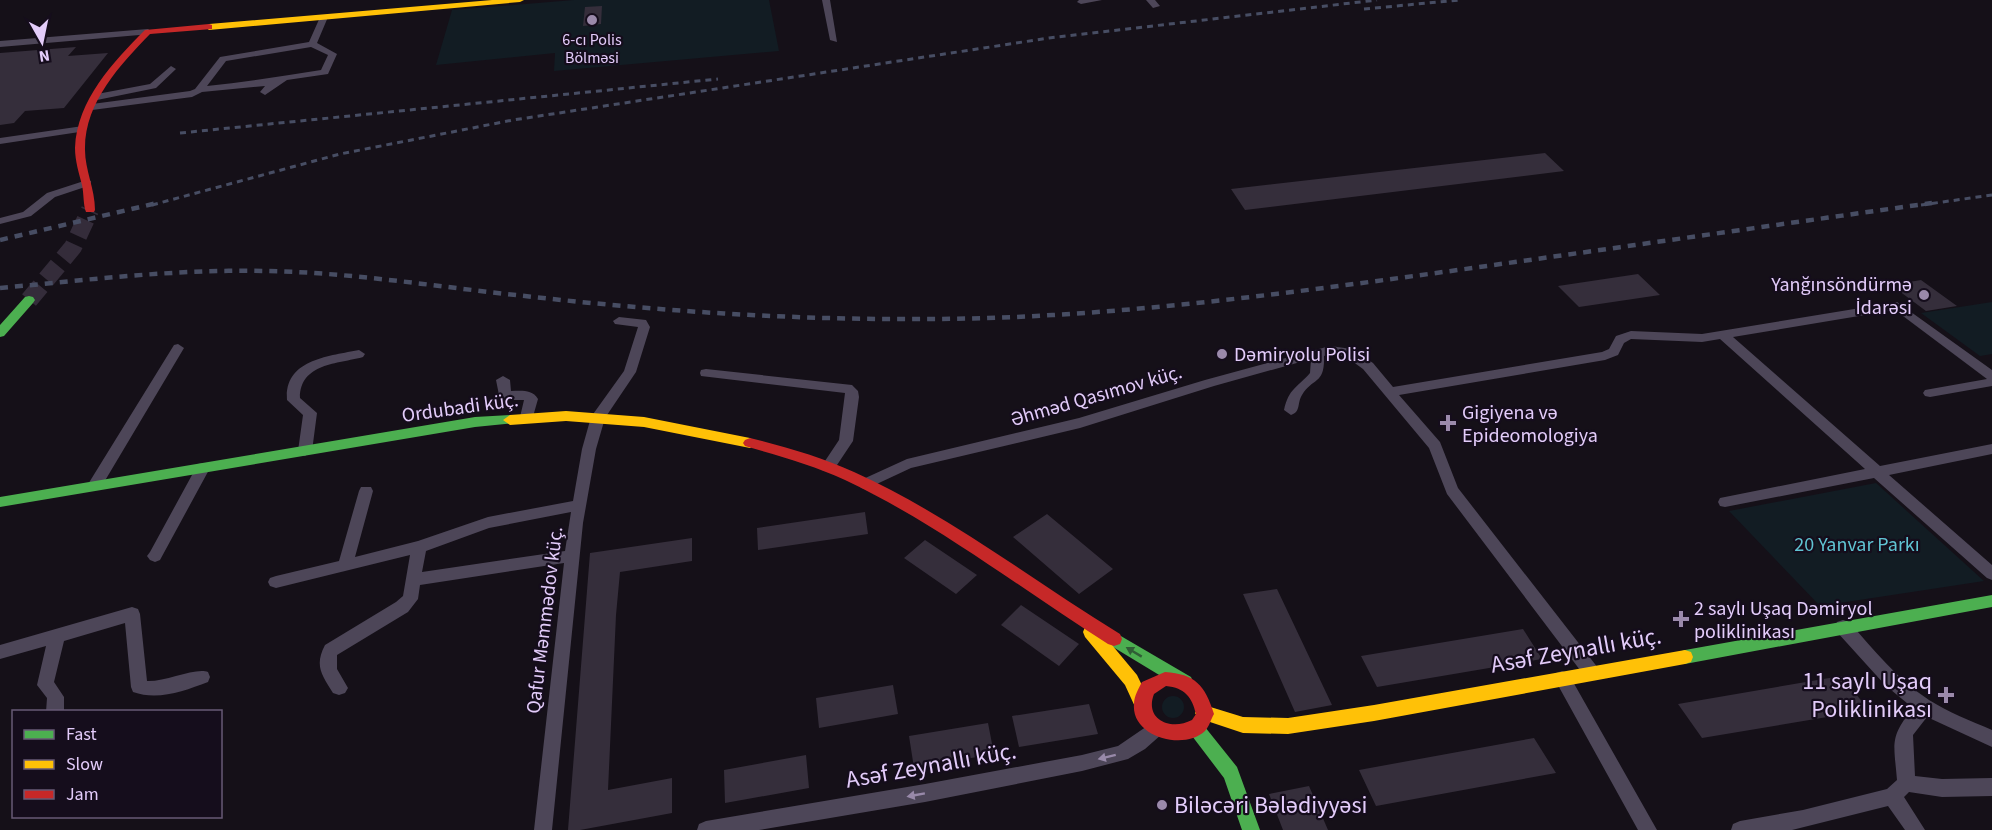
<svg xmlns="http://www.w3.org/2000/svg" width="1992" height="830" font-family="'Source Sans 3',sans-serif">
	<rect width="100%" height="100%" fill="#151018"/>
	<!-- green -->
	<path fill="#121c23" d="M574,0H769L779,51L554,71L555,53L436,65L452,10Z
		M1992,302V354L1980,356L1921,313Z
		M1876,483L1984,581L1820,606L1729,511Z
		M1162 707a11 11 0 1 1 22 0a11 11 0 1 1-22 0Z"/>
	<!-- building -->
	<path fill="#352e3b" d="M602,6L601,24L583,26L585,7Z
		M76,47L68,56L108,53L64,108L25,111L14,123L0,125V53Z
		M1545,153L1564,171L1245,210L1231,189Z
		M1638,274L1660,295L1579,307L1558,286Z
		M1921,280L1957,306L1926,311L1891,285Z
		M865,512L868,534L758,550L757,528Z
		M1047,514L1113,569L1079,594L1013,537Z
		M692,538V561L620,572L616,615L608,790L672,778V813L580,830H568L590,553Z
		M925,540L977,575L956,594L904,558Z
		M1277,589L1332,705L1295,712L1243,594Z
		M1021,605L1079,644L1059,666L1001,625Z
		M1523,629L1542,659L1377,687L1361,656Z
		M1841,676L1869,710L1702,738L1678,704Z
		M893,685L898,714L819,728L816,698Z
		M1089,704L1098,734L1019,747L1012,716Z
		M988,723L994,754L914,768L909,736Z
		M1534,738L1556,773L1376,806L1359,770Z
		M806,755L809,788L725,803L724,770Z
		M1309,786L1328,830H1283L1269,794Z"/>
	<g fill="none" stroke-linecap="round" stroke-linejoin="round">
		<!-- secondary-tunnel -->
		<path stroke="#342c3a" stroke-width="18" stroke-dasharray="18 9" stroke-linecap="butt" d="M29,300L73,247L90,210"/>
		<!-- street -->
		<path fill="#4d4658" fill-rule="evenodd" d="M822,0H830L837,42L830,40Z
			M1079,0H1102L1081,4L1077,2Z
			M1146,0H1155L1160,6L1153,8Z
			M321,15L328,17L317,43L337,54L328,74L287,80L265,95L260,92L265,86L202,92L192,97L92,110L87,107L92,104L190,91L195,89L220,57L309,42ZM311,47L328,55L321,70C283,76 246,82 207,86L226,61Z
			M148,29L152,32L151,34L0,47V41Z
			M171,66L176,69L156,88L97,100L92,97L97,94L150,84Z
			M83,126L86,127V131L0,144V138Z
			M87,180L91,181V185L55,197L31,216L0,224V218L23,212L47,193Z
			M1897,302L1992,370V386L1930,397L1925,396L1923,393L1925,390L1987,379L1895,310L1733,337L1880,466L1992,444V454L1889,475L1992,565V580L1987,578L1874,478L1725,507L1720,506L1718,502L1720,498L1865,469L1720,339L1702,342L1631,339L1624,343L1618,355L1605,360L1399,395L1440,442L1458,488L1598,668L1600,673L1598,678L1592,680L1586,678L1447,494L1429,448L1363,369L1345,356L1330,354L1324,356C1325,385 1313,377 1302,395C1297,403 1301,412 1291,415L1284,410C1289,388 1297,388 1310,373L1311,359L1214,386L1080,428L911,468L866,489L861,488L859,484L861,480L907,459L1079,418L1205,380L1330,346L1352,349L1373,363L1393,387L1602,352L1609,349L1616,336L1631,331L1702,334Z
			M619,317L646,320L650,327L636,372L605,418L596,449L583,523L552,830H534L564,563L420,585L418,599L408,612L337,655V669L348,688L345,693L339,695L333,693C322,675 314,666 325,645L396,602L403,596L410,555L276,588L270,586L268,582L270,578L276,576L339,561L359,491L361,487H371L373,491L355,557L418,541L488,517L573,501L582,449L591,417L624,371L638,327L615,324L613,321ZM571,512L565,551L422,572L426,551L489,528Z
			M178,344L184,348L100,489H90L88,485L90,481L174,345Z
			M359,350L365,354L363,357C338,364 300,363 300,398L317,413L312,451L305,456L300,455L298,451L303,415L287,400C284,359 330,356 359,350Z
			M706,369L852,385L858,391L859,397L853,441L833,471H823L821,467L839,440L845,393L701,376L700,373L701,370Z
			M503,376L510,380L511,391C521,391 532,389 538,399L532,420L527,422L520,417L524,400H507L499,395L496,380Z
			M203,463L208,464L210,468L160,560L155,562L150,560L147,556L150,552L198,464Z
			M132,607L138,609L140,614L147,681C165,682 196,667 208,672L210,677L208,682C184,691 158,701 133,692L131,687L125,623L64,641L54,682L64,697V712H46L47,698L37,685L46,646L0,659V645Z
			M1843,620L1849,622C1874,650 1898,680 1929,700C1948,712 1971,721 1992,730V747L1927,717L1913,735L1915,776L1942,779L1992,778V796L1942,797L1909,792L1904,797L1925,830H1905L1888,806L1792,830H1731L1733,824L1740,821L1803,810L1887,789L1897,780C1894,743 1889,738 1913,708L1885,685L1837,632L1835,627L1837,622Z
			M1562,671L1568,673L1657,830H1638L1554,678L1556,673Z
			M1156,720L1162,722L1165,728L1162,734L1145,749L1128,759L1082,771L925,802L759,830H697L699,824L706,821L925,784L1082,755L1118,746Z"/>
		<!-- fast -->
		<path fill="#4caf50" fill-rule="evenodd" d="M29,296L33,297L35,300L33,303L4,336L0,337V325L25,297Z
			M510,415L517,420L515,423L475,427L0,507V497L475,417Z
			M1992,595V607L1685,664L1679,662L1677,657L1679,652L1685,650Z
			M1114,632L1191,677L1193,682L1191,687L1185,689L1179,687L1108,644L1106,639L1108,634Z
			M1195,720L1201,722L1237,767L1260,830H1242L1224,778L1186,728L1189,722Z"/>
		<!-- slow -->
		<path fill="#ffc107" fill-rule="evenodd" d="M492,0H524L520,2L209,30L205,27L209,24Z
			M566,411L644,417L750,438L757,443L750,448L644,427L566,421L510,425L503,420L510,415Z
			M1091,625L1097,627L1137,675L1151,704L1148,709L1142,712L1136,709L1125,685L1085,637L1083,632L1085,627Z
			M1685,650L1691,652L1693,657L1691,662L1685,664L1374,721L1288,734L1243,733L1198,718L1195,713L1198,708L1204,705L1243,717L1288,718L1374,705Z"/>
		<!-- jam -->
		<path fill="#c62828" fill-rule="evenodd" d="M209,24L212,25V29L150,34C120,65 84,103 85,150C85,170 95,189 95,210L94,212H86C83,204 84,194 82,185C79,173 75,161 75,148C77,100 113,62 145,30Z
			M750,438C786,447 821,457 854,472C949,515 1032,580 1120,634L1122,639L1120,644L1114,646L1108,644C1021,589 938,524 845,480C813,465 779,456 745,446L743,443L745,440Z
			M1165,672C1195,674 1205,685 1214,714C1211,719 1209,727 1205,731C1184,751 1131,737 1134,704C1134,696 1139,688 1142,682ZM1166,686C1185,688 1192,697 1196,714L1192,720C1171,731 1144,720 1154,694Z"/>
		<!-- rail-far1 -->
		<path stroke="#474d63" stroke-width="3" stroke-dasharray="6 5" stroke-linecap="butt" d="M1364,9L1460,0
			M180,133L718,79
			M152,205L340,154L513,120L1049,38L1377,0
			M1921,205L1992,195"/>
		<!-- rail -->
		<path stroke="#474d63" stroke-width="4.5" stroke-dasharray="8 7" stroke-linecap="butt" d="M0,240L157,203
			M0,288C87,280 175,269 263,271C350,272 438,287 525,296C657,311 791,320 924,319C1103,319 1281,294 1458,270C1616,248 1774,225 1932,203"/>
	</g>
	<!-- one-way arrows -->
	<defs><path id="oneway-solid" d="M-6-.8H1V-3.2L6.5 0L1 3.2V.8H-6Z" transform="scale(1.5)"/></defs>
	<use fill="#305e36" href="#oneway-solid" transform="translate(1134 652) rotate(-149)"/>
	<g fill="#9889a9">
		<use href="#oneway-solid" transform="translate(1107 757) rotate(166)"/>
		<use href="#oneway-solid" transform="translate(916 795) rotate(170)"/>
	</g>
	<!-- markers -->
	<g fill="#9b8aab" stroke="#150d1c" stroke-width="2">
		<circle cx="592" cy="20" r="6"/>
		<circle cx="1924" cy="295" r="6"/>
		<circle cx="1222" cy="354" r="6"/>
		<path d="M1445 414h6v6h6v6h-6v6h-6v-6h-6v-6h6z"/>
		<path d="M1678 610h6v6h6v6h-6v6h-6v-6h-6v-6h6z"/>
		<path d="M1943 686h6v6h6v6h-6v6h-6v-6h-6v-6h6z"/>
		<circle cx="1162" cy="805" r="6"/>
	</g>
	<g text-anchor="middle" stroke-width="4.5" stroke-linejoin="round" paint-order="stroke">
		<!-- far-poi labels -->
		<g font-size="16" fill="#e3ccfa" stroke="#150d1c">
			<text x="592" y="45">6-cı Polis<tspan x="592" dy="18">Bölməsi</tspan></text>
		</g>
		<!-- poi labels -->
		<g font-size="20" fill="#e3ccfa" stroke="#150d1c" text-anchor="start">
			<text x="1912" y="291" text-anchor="end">Yanğınsöndürmə<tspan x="1912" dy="23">İdarəsi</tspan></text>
			<text x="1234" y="361">Dəmiryolu Polisi</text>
			<text x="1462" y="419">Gigiyena və<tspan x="1462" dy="23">Epideomologiya</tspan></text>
			<text x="1694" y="615">2 saylı Uşaq Dəmiryol<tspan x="1694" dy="23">poliklinikası</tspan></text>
		</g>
		<!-- street labels -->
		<g font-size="20" fill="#e3ccfa" stroke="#150d1c">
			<text transform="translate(1096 395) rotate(-16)" y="7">Əhməd Qasımov küç.</text>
			<text transform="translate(460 407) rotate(-8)" y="7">Ordubadi küç.</text>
			<text transform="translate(544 620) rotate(-83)" y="7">Qafur Məmmədov küç.</text>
		</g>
		<!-- park labels -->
		<g font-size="20" fill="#60c4d3" stroke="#150d1c">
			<text x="1857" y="551">20 Yanvar Parkı</text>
		</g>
		<!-- near-street labels -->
		<g font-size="24" fill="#e3ccfa" stroke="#150d1c">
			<text transform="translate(1576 650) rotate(-10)" y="8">Asəf Zeynallı küç.</text>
			<text transform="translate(931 765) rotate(-10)" y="8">Asəf Zeynallı küç.</text>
		</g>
		<!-- near-poi labels -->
		<g font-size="24" fill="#e3ccfa" stroke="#150d1c" text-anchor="end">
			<text x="1932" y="689">11 saylı Uşaq<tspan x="1932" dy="28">Poliklinikası</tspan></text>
			<text x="1174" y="813" text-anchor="start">Biləcəri Bələdiyyəsi</text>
		</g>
	</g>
	<!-- legend -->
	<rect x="12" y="710" width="210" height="108" fill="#150d1c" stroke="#675975" stroke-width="1.5"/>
	<rect x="24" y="730" width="30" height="9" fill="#4caf50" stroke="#675975" stroke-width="1.5"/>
	<text x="66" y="740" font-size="18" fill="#e3ccfa">Fast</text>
	<rect x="24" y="760" width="30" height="9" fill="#ffc107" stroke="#675975" stroke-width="1.5"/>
	<text x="66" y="770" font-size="18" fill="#e3ccfa">Slow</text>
	<rect x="24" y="790" width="30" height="9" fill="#c62828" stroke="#675975" stroke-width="1.5"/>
	<text x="66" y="800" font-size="18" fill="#e3ccfa">Jam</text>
	<!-- north arrow -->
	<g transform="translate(42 42) rotate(171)" stroke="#150d1c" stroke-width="4.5" paint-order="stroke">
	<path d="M0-4.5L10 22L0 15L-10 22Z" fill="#e3ccfa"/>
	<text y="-9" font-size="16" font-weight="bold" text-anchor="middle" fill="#e3ccfa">N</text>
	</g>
</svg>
